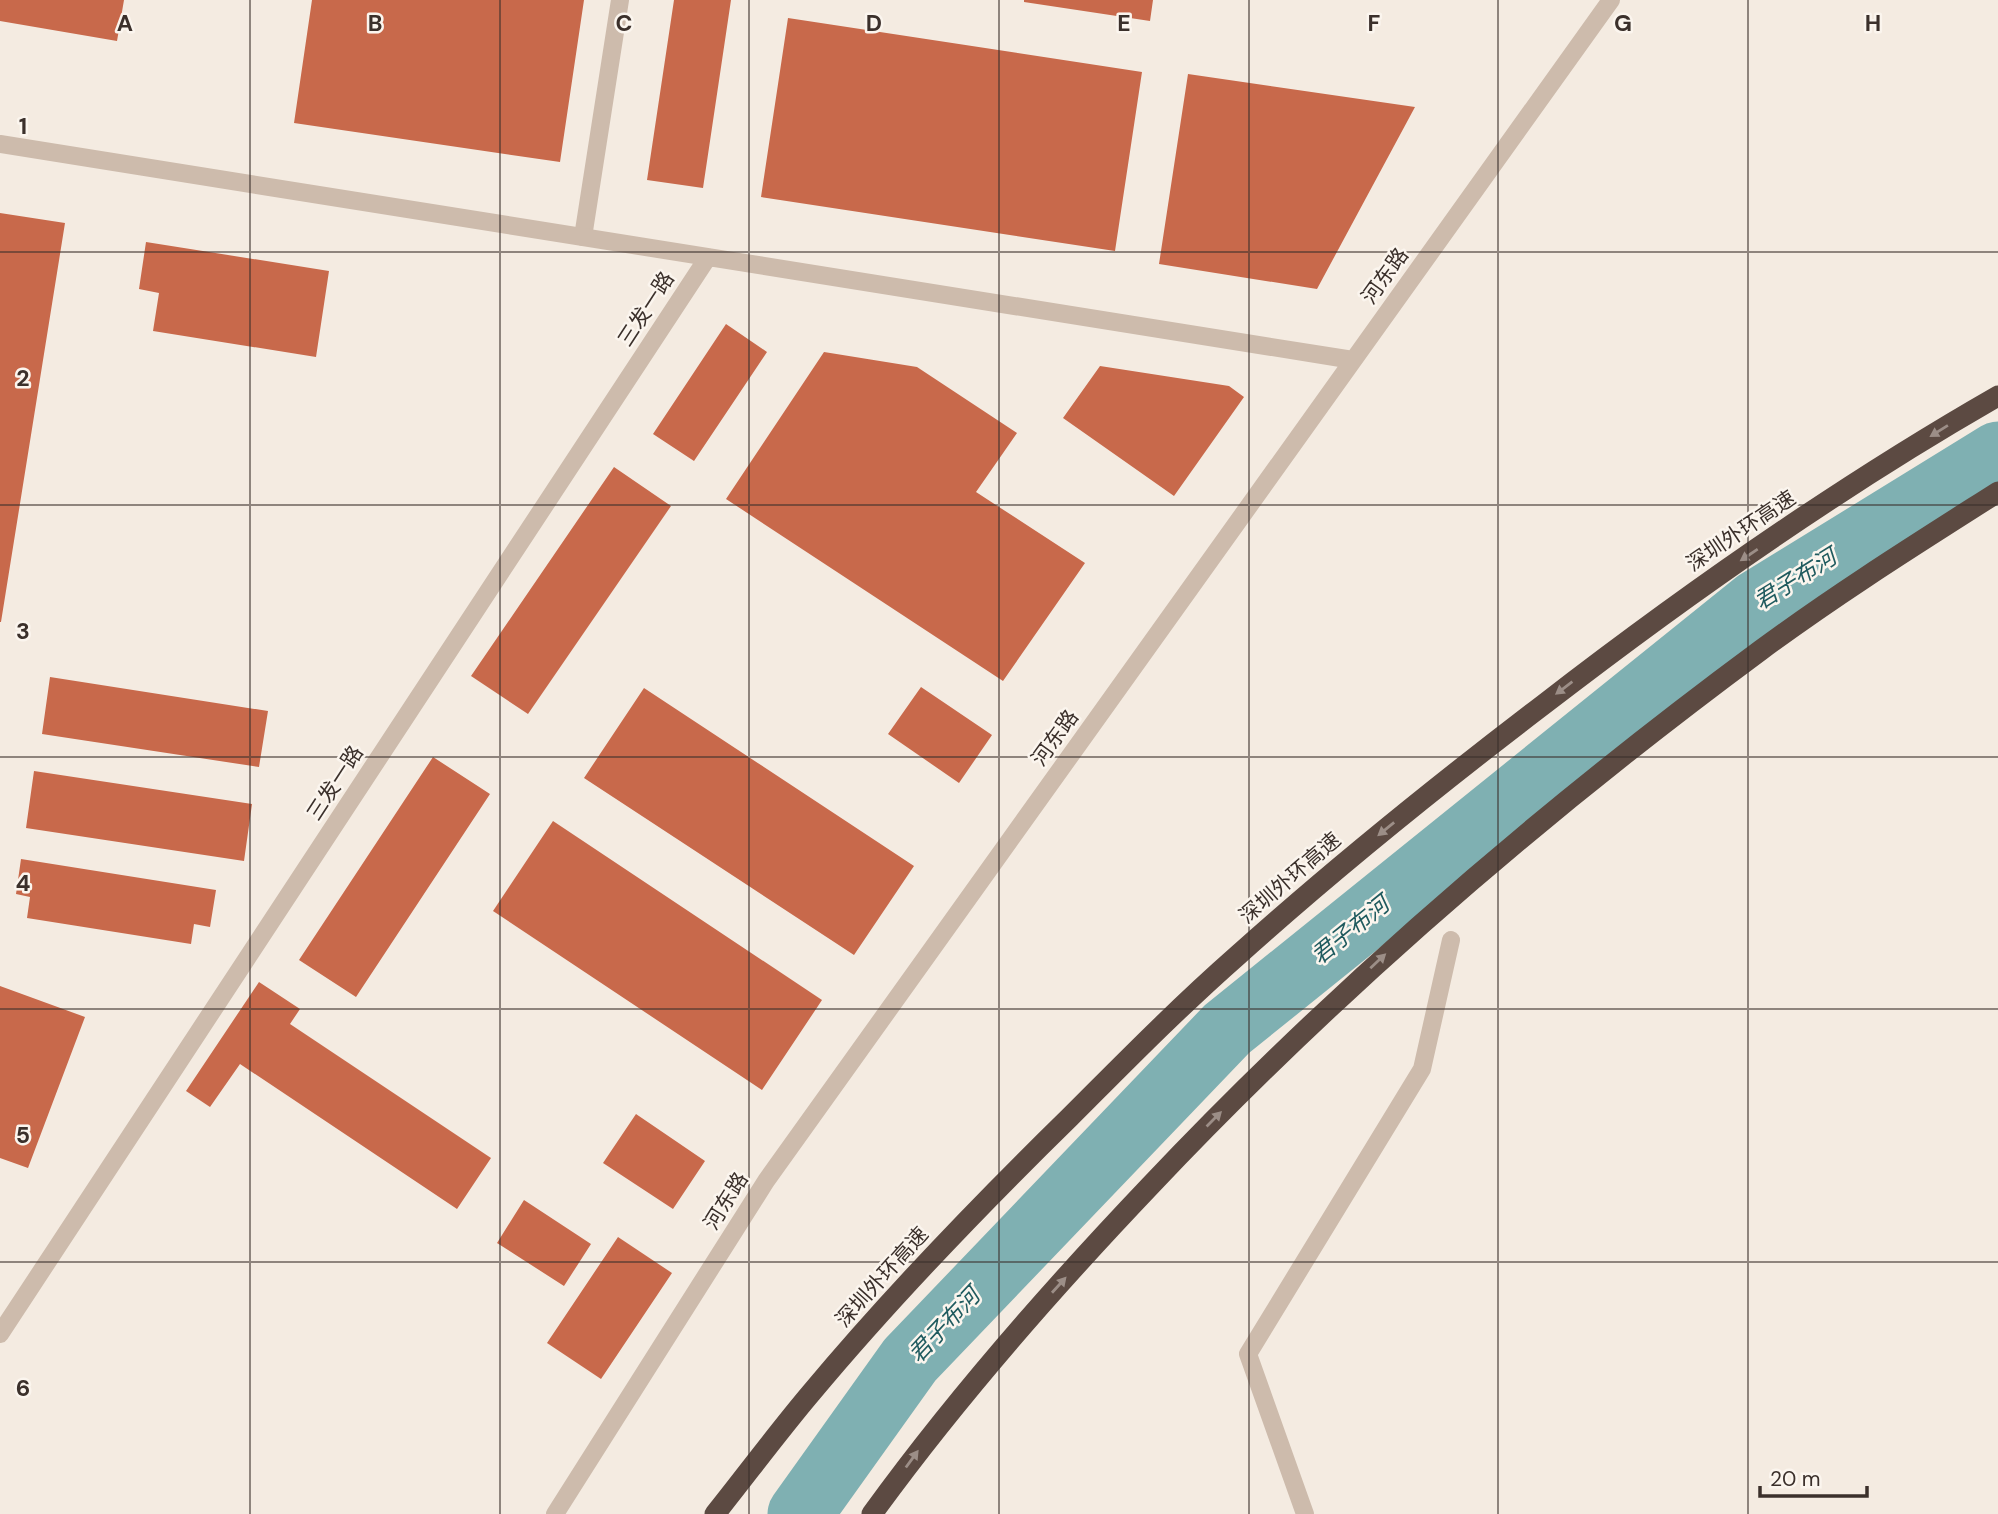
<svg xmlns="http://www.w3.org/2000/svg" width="1998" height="1514" font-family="'DM Sans','Noto Sans SC',sans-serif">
	<rect width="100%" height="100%" fill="#f4ebe1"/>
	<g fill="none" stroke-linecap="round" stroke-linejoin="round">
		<!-- river -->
		<path stroke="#7fb0b2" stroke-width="65" d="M800,1514L910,1360L1227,1029L1756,603L1998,454"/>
	</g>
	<!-- building -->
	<path fill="#c8694b" d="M0,0H124L117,41L0,21Z
		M312,0H584L560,162L294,123Z
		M674,0H731L703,188L647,180Z
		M1024,0H1153L1150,21L1024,2Z
		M788,18L1142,72L1115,251L761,197Z
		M1188,74L1415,107L1317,289L1159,264Z
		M0,213L65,223L1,622H0Z
		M146,242L329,271L316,357L153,331L159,293L139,289Z
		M726,324L767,352L694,461L653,434Z
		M824,352L917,367L1017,433L976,492L1085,563L1003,681L726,499Z
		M1100,366L1229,386L1244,397L1174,496L1063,418Z
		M614,467L671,506L528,714L471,676Z
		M50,677L268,711L259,767L42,734Z
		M921,687L992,735L959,783L888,734Z
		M644,688L914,866L854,955L584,778Z
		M433,757L490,794L356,997L299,960Z
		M34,771L252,804L244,861L26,828Z
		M553,821L822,1000L762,1090L493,911Z
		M21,859L216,890L210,927L194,924L191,944L27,918L30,897L16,894Z
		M259,982L300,1009L290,1024L491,1158L457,1209L240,1064L210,1107L186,1091Z
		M0,986L85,1017L28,1168L0,1158Z
		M636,1114L705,1161L673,1209L603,1163Z
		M524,1200L591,1244L564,1286L497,1243Z
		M618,1237L672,1273L601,1379L547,1343Z"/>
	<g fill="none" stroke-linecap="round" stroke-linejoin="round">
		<!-- service -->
		<path stroke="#cdbbac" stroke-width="18" d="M583,237L620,0"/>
		<!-- minor -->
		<path stroke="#cdbbac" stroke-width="18" d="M0,144L1353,360
			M0,1334L708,257
			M555,1514L766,1181L1611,0
			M1305,1514L1248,1354L1422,1069L1451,940"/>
		<!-- motorway -->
		<path stroke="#5c4a42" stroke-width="21" d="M715,1514C747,1474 778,1432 811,1393C892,1296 980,1205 1070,1117C1125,1062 1179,1007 1237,956C1335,868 1438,785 1543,705C1688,593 1839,487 1998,396
			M872,1514C956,1398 1051,1290 1150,1186C1338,987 1542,812 1761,650C1838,593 1918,543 1998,492"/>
	</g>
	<!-- one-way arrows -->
	<defs><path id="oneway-solid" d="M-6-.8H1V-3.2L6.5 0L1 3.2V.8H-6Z" transform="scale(1.75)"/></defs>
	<g fill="#9c8e87">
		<use href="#oneway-solid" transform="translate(1939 431) rotate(148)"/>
		<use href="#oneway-solid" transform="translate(1749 555) rotate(146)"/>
		<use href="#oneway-solid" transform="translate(1564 688) rotate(143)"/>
		<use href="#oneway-solid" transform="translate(1386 829) rotate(141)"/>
		<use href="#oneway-solid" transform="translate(1378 961) rotate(-43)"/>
		<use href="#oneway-solid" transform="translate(1214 1119) rotate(-45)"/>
		<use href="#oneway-solid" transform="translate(1059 1285) rotate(-48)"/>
		<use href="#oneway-solid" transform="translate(912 1459) rotate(-54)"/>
	</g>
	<!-- grid -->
	<path fill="none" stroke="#3b302b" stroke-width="2" stroke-opacity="0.55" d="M250,0V1514M500,0V1514M749,0V1514M999,0V1514M1249,0V1514M1498,0V1514M1748,0V1514M0,252H1998M0,505H1998M0,757H1998M0,1009H1998M0,1262H1998"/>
	<g text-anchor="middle" stroke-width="5" stroke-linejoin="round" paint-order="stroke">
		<!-- street labels -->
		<g font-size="21" fill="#3b302b" stroke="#fbf5ee">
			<text transform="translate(1385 276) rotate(-54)" y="7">河东路</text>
			<text transform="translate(646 309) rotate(-57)" y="7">三发一路</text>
			<text transform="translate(1741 531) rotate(-34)" y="7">深圳外环高速</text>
			<text transform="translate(1055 738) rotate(-54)" y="7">河东路</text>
			<text transform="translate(335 783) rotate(-57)" y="7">三发一路</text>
			<text transform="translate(1290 878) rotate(-41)" y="7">深圳外环高速</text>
			<text transform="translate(726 1201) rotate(-58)" y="7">河东路</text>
			<text transform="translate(882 1277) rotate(-48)" y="7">深圳外环高速</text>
		</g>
		<!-- water labels -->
		<g font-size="23" font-style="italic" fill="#1f5a5e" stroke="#fbf5ee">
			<text transform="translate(1795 579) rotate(-32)" y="8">君子布河</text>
			<text transform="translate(1350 930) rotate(-39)" y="8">君子布河</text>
			<text transform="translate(944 1325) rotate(-47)" y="8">君子布河</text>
		</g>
	</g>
	<g font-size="23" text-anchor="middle" font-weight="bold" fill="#3b302b" stroke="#fbf5ee" stroke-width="5" stroke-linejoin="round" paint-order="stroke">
		<text x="125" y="31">A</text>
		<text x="375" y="31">B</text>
		<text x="624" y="31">C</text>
		<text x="874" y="31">D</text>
		<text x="1124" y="31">E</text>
		<text x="1374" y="31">F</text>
		<text x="1623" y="31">G</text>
		<text x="1873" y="31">H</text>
		<text x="23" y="134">1</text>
		<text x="23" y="386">2</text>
		<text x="23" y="639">3</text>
		<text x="23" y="891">4</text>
		<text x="23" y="1143">5</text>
		<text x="23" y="1396">6</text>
	</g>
	<!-- scale -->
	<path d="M1760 1486v10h107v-10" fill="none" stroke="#3b302b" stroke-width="3.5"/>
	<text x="1770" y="1486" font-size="21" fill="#3b302b" stroke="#fbf5ee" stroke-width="5" paint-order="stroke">20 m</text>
</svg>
